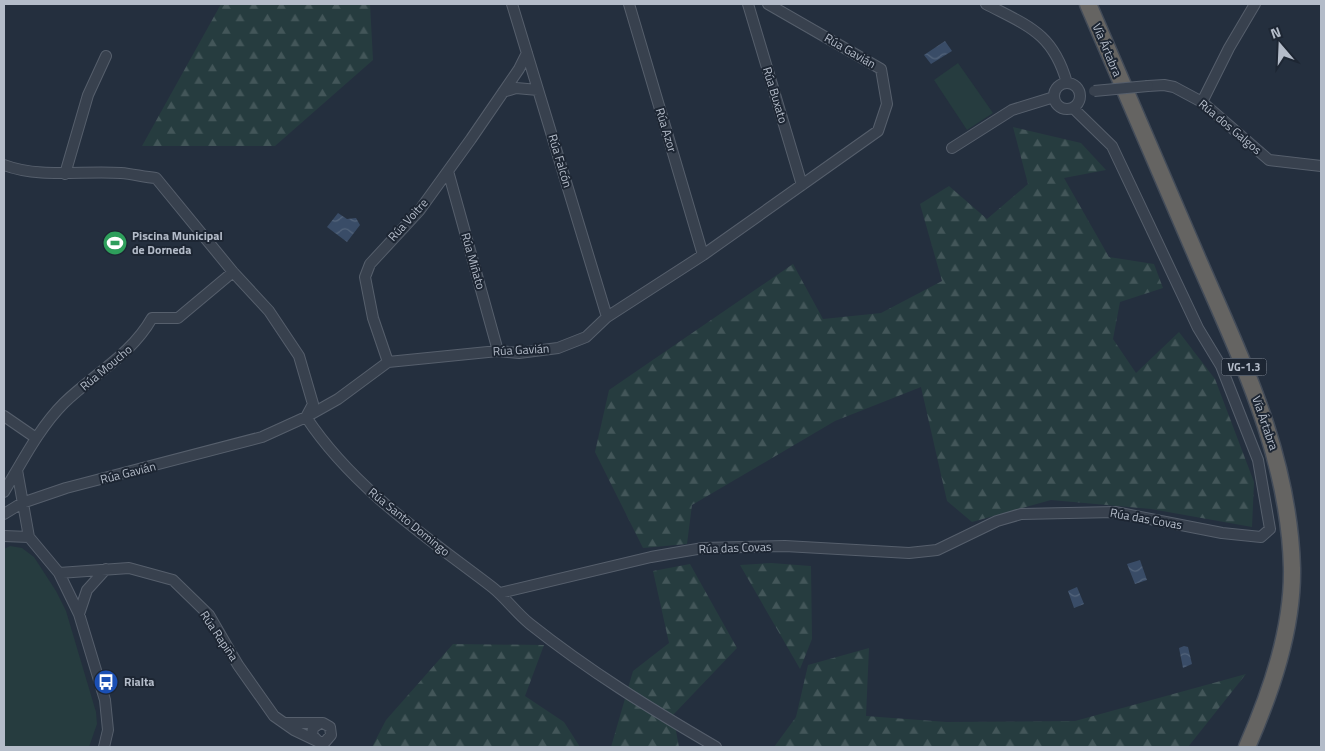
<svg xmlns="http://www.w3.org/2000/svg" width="1325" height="751" font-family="'Titillium Web',sans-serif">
	<defs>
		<pattern id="forest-firs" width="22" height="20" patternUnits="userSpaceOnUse" patternTransform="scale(1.25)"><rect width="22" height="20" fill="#263c3f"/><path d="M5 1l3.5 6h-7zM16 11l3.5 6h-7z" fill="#435659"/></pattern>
		<pattern id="water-waves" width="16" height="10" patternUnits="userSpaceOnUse" patternTransform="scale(1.25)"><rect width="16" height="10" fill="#394c67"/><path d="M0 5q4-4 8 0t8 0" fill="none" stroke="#53647b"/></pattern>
	</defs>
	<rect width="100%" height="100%" fill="#242f3e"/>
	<!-- green -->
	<path fill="#263c3f" d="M958,63L993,113L967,130L934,80Z
		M10,546L22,548L34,557L56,591L66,611L96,712L97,724L89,747H4V549Z"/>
	<!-- forest -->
	<path fill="url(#forest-firs)" d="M221,4H370L373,60L275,146H142Z
		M1013,127L1081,143L1106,170L1064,178L1109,257L1154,264L1163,288L1120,302L1113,339L1136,373L1179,332L1215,379L1254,482L1252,527L1151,509L1051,500L972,522L947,501L921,387L835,421L692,505L687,544L643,548L595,452L609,390L793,264L823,319L881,313L942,281L920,204L949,186L987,219L1028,184Z
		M771,563L811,566L812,639L800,669L740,565Z
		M690,564L737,648L673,715L679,747H611L633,671L669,643L653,571Z
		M453,644L544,645L525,696L564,722L580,747H372L386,720Z
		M869,648L866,716L947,722L1075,721L1246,674L1188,747H774L796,717L808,665Z"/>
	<!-- water -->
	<path fill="url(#water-waves)" d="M945,41L952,51L931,64L924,55Z
		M338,213L347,219L356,218L360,225L347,242L327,227Z
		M1140,560L1147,580L1135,584L1127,564Z
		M1077,587L1084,604L1074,608L1068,591Z
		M1184,646L1188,647L1192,664L1183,668L1179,648Z"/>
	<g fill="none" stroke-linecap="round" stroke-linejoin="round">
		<defs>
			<path id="minor" d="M512,4L607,317
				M629,4L703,255
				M748,4L802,185
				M986,4C1028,26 1053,33 1067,83
				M1054 96a13 13 0 1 1 26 0a13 13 0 1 1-26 0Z
				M1148,86L1164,85L1174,87L1202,102L1269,160L1321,166
				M503,92L516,88L538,90
				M1202,102L1229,48L1255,4
				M952,148L1012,110L1054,97
				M4,165C41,179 83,170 121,173C133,174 144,177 156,178L233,272L269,311L299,356L313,404L306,417C353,488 425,536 492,587C506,598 516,613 530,624C589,671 651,709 716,747
				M448,171L498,351
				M65,174L88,95L106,56
				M388,362L373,318L365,277L370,264L419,211L471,139L519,69L527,53
				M4,416L36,438
				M17,470L29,537
				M4,492C22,462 39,428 64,403C94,374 131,355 152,318H178L233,272
				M4,514L22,503L66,488L262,437L306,417L338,399L388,362L498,351L519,353L558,348L586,337L607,317L703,255L878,131L887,104L881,69L768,4
				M4,536L29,537L59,573L79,614L105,700L108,730L104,747
				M59,573L129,568L173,580L209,615L238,665L274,716L294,730L319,742
				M500,593L651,557L703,548L785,546L909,553L937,550L997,521L1021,514L1115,512L1222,533L1261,537L1270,529L1258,460L1221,366L1198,328L1112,146L1073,108
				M79,614L87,590L106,569
				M286,723H323L330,727L331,735L325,742H319L312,735L313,728L320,723"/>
			<path id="trunk" d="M1088,4C1124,88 1160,172 1196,255C1240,357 1289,454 1292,568C1293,629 1271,692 1247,747"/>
		</defs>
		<!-- minor casing -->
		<use href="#minor" stroke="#565f6c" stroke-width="12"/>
		<!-- trunk casing -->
		<use href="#trunk" stroke="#434c59" stroke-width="19"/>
		<!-- minor -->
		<use href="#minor" stroke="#38414e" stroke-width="10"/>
		<!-- trunk -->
		<use href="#trunk" stroke="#656462" stroke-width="16"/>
		<defs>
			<path id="minor-bridge" d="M1094,91L1148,86"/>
		</defs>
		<!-- minor-bridge casing -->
		<use href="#minor-bridge" stroke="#565f6c" stroke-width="12" stroke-linecap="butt"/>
		<!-- minor-bridge -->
		<use href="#minor-bridge" stroke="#38414e" stroke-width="10"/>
	</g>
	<!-- icons -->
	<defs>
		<symbol id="stadium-disc" viewBox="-11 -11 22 22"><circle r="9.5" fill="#2e9e5b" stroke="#1d2633"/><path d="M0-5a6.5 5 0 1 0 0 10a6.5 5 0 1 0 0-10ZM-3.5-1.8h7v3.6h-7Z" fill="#fff"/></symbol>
		<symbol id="bus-disc" viewBox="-11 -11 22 22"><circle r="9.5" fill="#1a4fb4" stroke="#1d2633"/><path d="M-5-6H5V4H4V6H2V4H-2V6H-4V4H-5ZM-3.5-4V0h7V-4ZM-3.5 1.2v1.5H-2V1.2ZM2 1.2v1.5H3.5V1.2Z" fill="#fff"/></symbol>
	</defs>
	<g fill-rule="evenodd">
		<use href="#stadium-disc" x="101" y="229" width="28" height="28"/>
		<use href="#bus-disc" x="92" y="668" width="28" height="28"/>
	</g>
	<g text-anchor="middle" stroke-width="4" stroke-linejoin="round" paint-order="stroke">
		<!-- shield labels -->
		<rect fill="#1d2633" stroke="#878f9c" stroke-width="1" x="1221.5" y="358.5" width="45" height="17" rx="4"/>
		<g font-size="11" font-weight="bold" fill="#b4bcc9">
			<text x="1244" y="371">VG-1.3</text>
		</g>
		<!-- street labels -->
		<g font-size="12" fill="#b4bcc9" stroke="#1d2633">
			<text transform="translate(1107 50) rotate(67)" y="4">Vía Ártabra</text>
			<text transform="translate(850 51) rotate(30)" y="4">Rúa Gavián</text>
			<text transform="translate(775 95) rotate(73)" y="4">Rúa Buxato</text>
			<text transform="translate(1230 127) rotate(40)" y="4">Rúa dos Galgos</text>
			<text transform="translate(666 130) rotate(73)" y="4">Rúa Azor</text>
			<text transform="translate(560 161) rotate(73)" y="4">Rúa Falcón</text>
			<text transform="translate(408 220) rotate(-48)" y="4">Rúa Voitre</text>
			<text transform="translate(473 261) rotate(74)" y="4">Rúa Miñato</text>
			<text transform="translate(521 350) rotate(-3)" y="4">Rúa Gavián</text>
			<text transform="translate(106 368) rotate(-40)" y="4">Rúa Moucho</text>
			<text transform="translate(1265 423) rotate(71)" y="4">Vía Ártabra</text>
			<text transform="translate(128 473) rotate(-14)" y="4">Rúa Gavián</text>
			<text transform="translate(1146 519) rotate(10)" y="4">Rúa das Covas</text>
			<text transform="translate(409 522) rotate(39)" y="4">Rúa Santo Domingo</text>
			<text transform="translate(735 548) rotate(-2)" y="4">Rúa das Covas</text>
			<text transform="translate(219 636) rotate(56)" y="4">Rúa Rapiña</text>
		</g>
		<!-- poi labels -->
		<g font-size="12" font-weight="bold" fill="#b4bcc9" stroke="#1d2633" text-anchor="start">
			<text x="132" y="240">Piscina Municipal<tspan x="132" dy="14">de Dorneda</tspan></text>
			<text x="124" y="686">Rialta</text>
		</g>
	</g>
	<!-- border -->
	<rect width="1325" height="751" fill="none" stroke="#b4bcc9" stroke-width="10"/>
	<!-- north arrow -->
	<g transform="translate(1280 45) rotate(341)" stroke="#1d2633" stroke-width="4" paint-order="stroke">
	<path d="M0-4L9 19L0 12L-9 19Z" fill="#b4bcc9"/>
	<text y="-8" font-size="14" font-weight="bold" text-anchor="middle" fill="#b4bcc9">N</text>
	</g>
</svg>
